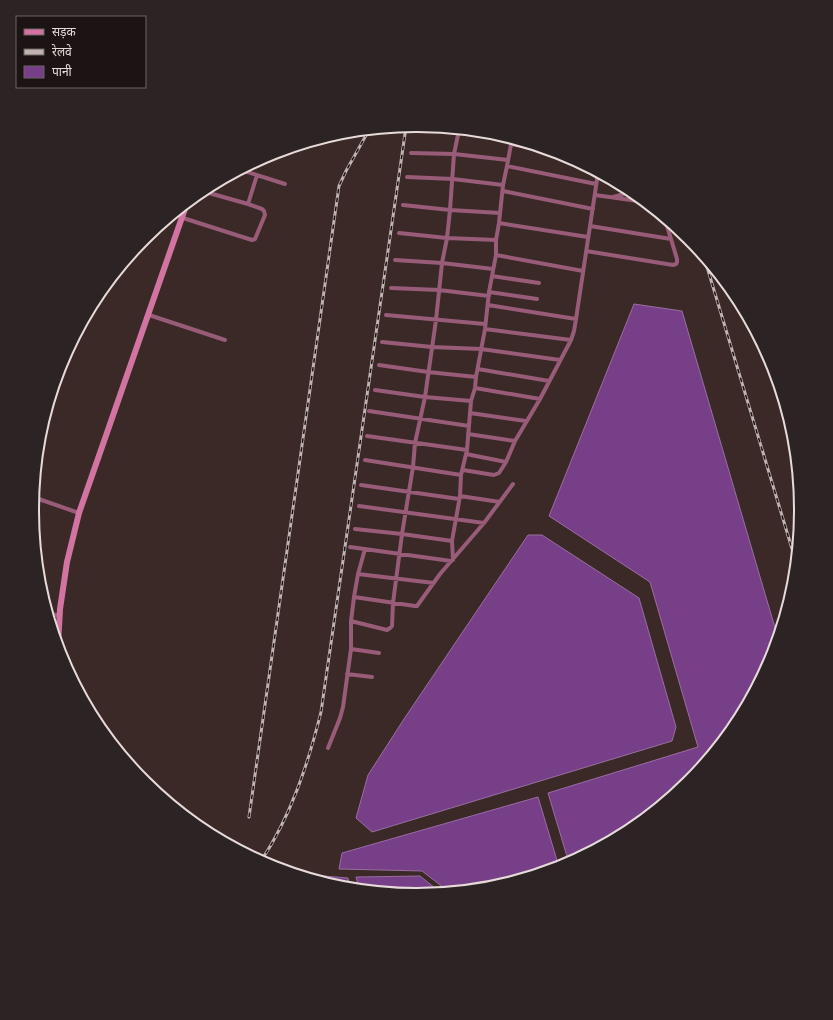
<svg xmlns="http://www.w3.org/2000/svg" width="833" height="1020" font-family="'Fira Sans','Noto Sans Devanagari',sans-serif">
	<rect width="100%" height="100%" fill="#3b2928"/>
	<!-- water -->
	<path fill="#783f89" stroke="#996ea1" d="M634,304L682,311L778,638L772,657L736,724L688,782L630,830L569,863L548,793L698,747L650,582L549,516Z
		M528,535H542L639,598L676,727L672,741L372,832L356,818L368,775L404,719Z
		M538,797L559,867L491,887L448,891L422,871L339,869L342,853Z
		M312,875L348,878L350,888L341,887L310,878Z
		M420,876L440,892L416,894L359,889L356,877Z"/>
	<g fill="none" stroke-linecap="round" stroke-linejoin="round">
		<!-- minor -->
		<path stroke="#985c78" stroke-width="4" d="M511,144L556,152
			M411,153L454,154L508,160
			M507,166L596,184
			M241,170L285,184
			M407,177L453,179L503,185
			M503,191L593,209
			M595,195L645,202
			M613,197L632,192
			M248,204L257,175
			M403,205L450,210L500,213
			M183,218L252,240L255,239L265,215L264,211L262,209L248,204L202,191
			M499,223L588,237
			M590,226L671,239
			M399,233L447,238L496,240
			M586,251L673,265L676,264L677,262V259L665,219
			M496,255L583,271
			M395,260L442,263L493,269
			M492,276L539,283
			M391,288L439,290L489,296
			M489,292L537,299
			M488,305L576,319
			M149,315L225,340
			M386,315L485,324
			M485,329L571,340
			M382,342L432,347L481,349L560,360
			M379,365L428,372L476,377
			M478,369L549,381
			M475,388L540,399
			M375,390L425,397L471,401
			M369,411L469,426
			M470,413L526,421
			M468,434L515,441
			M367,436L467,450
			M466,454L506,462
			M365,460L461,475
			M463,470L494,475L499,473L506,462L515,441L540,399L571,340L574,331L576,319L598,173
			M361,485L459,499
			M460,496L500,502
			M33,497L79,513
			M359,506L484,523
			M355,529L402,534L452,541
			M350,547L451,561
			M453,560L452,541L460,496L461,475L467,450L471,401L475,388L476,377L485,329L489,292L496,255V240L499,223L503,185L507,166L512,139
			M358,574L434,583
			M354,597L415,606H417L440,574L484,523L513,484
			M48,613L60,616
			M351,621L387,630L390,628L392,626L393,603L402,534L413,467L415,443L425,397L436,320L442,263L447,238L450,210L454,154L459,130
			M351,649L379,653
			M347,674L372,677
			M328,748L340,718L343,707L351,649V621L354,597L358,574L365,549"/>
		<!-- tertiary -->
		<path stroke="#985c78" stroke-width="5.5" d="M356,131L363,132L394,128"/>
		<!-- secondary -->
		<path stroke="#d274a1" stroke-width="6" d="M58,645L60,609L67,562L79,513L187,203"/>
		<defs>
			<path id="rail" d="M704,257L796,562
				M249,817L339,186L346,171L369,130
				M261,861C291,816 308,764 321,712L406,127"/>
		</defs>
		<!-- rail casing -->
		<use href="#rail" stroke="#c0b2b1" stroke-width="3"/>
		<!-- rail -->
		<use href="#rail" stroke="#1c1414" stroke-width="1.5" stroke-dasharray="4.5" stroke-linecap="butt"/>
	</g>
	<!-- crop -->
	<path d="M0 0H833V1020H0ZM416 132H417A377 377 0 0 1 794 509V511A377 377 0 0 1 417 888H416A377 377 0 0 1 39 511V509A377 377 0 0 1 416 132Z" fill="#2c2424" fill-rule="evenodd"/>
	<path fill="none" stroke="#e7dbda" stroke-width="2" d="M416 132H417A377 377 0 0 1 794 509V511A377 377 0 0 1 417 888H416A377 377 0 0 1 39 511V509A377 377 0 0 1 416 132Z"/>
	<!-- legend -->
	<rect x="16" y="16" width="130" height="72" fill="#1c1414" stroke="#6d6463"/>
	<rect x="24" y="29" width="20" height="6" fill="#d274a1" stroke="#6d6463"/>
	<text x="52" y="36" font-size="12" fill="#e7dbda">सड़क</text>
	<rect x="24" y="49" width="20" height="6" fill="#c0b2b1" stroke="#6d6463"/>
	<text x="52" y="56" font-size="12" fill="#e7dbda">रेलवे</text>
	<rect x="24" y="66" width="20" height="12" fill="#783f89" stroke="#6d6463"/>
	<text x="52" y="76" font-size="12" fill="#e7dbda">पानी</text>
</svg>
